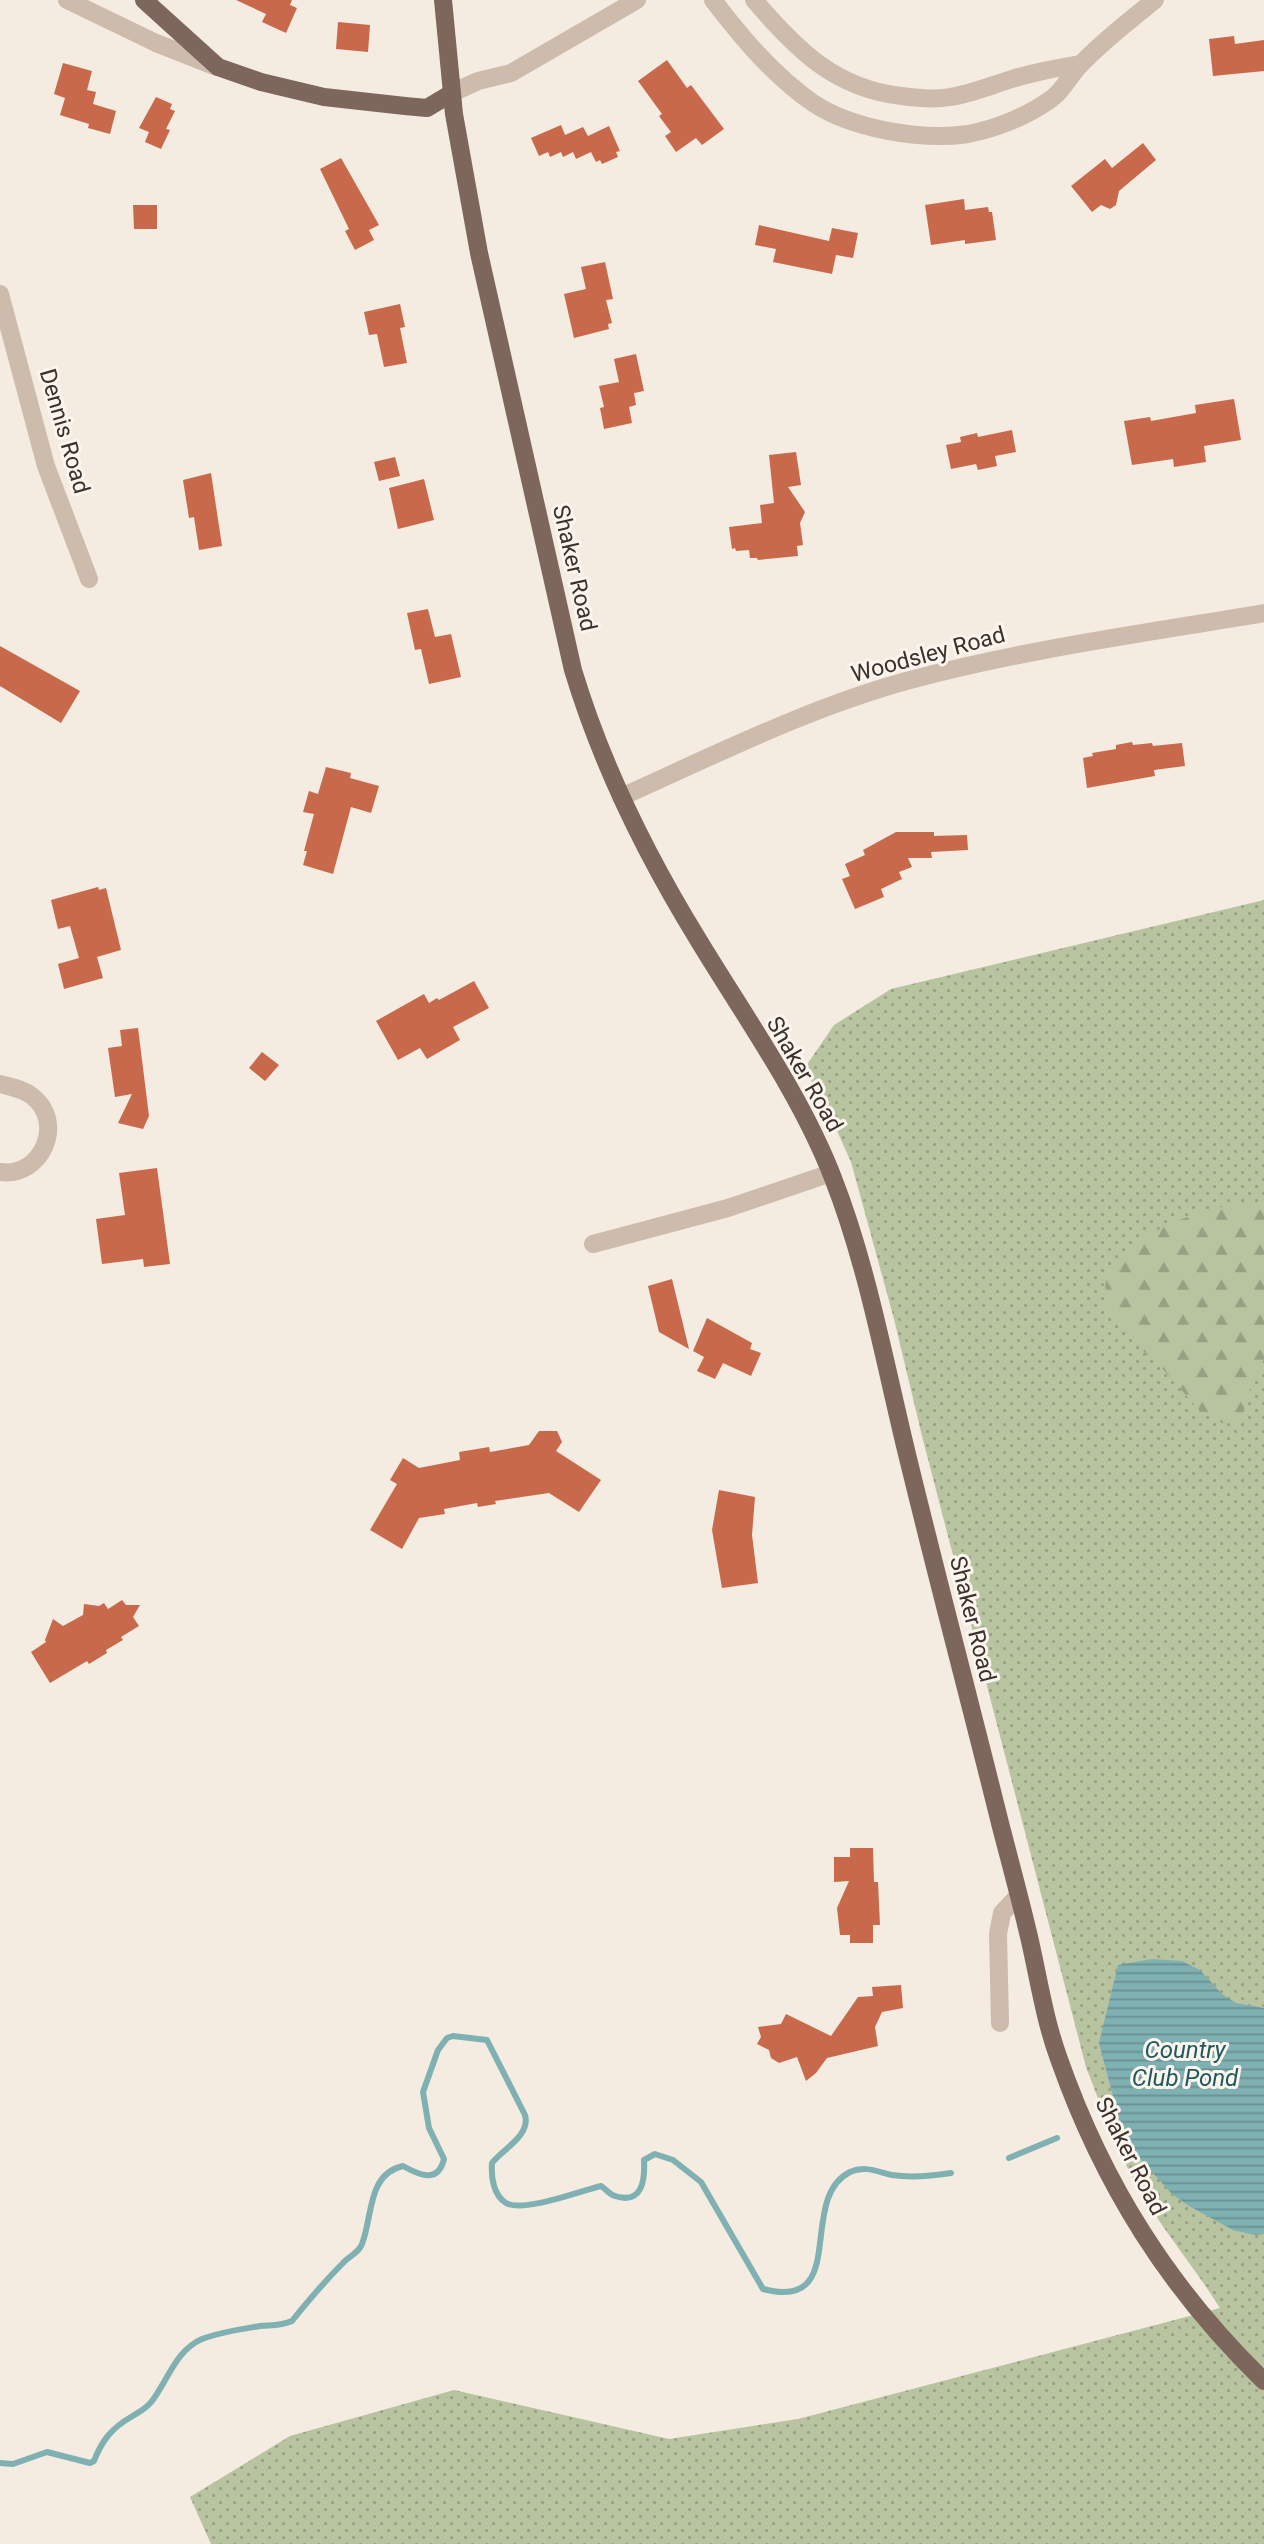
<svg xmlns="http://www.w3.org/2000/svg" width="1264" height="2544" font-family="Roboto,sans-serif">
	<defs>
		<pattern id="green-dots" width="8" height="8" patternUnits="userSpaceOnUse" patternTransform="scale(1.75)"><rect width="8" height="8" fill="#b8c4a0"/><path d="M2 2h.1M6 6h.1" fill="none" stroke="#97a083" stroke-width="1.8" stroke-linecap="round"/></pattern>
		<pattern id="forest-firs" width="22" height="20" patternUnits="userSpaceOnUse" patternTransform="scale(1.75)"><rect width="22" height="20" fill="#b8c4a0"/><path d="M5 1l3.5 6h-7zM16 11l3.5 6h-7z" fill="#97a083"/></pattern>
		<pattern id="water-rules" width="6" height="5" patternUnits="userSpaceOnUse" patternTransform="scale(1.75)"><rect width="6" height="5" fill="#7fb0b2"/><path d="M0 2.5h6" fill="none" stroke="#699091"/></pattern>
	</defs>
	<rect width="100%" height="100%" fill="#f4ebe1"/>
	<!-- green -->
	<path fill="url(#green-dots)" d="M1264,900V2544H211L190,2497L290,2436L454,2390L669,2439L798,2419L1220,2308C1196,2270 1167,2235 1143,2196C1119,2156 1103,2111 1086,2067L922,1436L894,1319L851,1162L824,1102L804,1069L834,1025L891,989Z"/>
	<!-- forest -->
	<path fill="url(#forest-firs)" d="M1254,1202L1264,1205V1359L1251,1386L1241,1421L1222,1423L1198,1409L1162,1368L1146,1354L1107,1313C1107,1302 1103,1285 1108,1275C1128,1232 1209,1205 1254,1202Z"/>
	<!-- water -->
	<path fill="url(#water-rules)" d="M1152,1959L1182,1961L1200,1970L1222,1994L1236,2003L1264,2008V2234L1255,2235L1233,2230L1189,2206L1172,2194L1134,2152L1120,2123L1099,2043L1118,1965Z"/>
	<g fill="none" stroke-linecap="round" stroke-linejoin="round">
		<!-- stream -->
		<path stroke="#7fb0b2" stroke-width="6" d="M1009,2158L1057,2138
			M0,2463L13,2464L47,2452L90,2463L94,2461C102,2440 112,2428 131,2417C139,2412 146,2409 152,2401C168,2380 176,2350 202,2339C220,2332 242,2329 260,2326C272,2325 281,2326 292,2321C308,2301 325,2281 343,2263C349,2256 359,2253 362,2244C373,2216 367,2174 403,2166C419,2175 438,2184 444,2159L429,2128L423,2092L438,2050L447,2038L453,2036L487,2040L525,2115C531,2135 503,2149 492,2163C491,2176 493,2195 506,2203C523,2213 580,2191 601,2186C606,2189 610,2195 615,2196C643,2205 645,2179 644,2160L655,2154L673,2160L701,2182L763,2289C851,2312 796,2199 850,2172C865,2165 878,2172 892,2175C911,2178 932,2176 951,2173"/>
	</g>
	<!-- building -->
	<path fill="#c8694b" d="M236,0H292L290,5L297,8L286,33L262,22L266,14Z
		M338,22L370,25L368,52L336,49Z
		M1234,36L1235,44L1264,40V71L1213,76L1209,39Z
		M667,60L687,88L691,85L724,129L702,145L696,138L676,152L665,136L671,132L659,116L662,114L638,81Z
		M63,63L92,71L87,90L96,92L93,104L116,111L110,134L88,128L89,124L60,115L65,98L54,94Z
		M156,97L172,104L170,109L175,111L166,129L170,130L161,149L145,142L149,132L139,128Z
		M561,125L565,135L583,127L588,136L609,126L620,151L616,152L618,157L602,164L600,160L596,162L591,152L576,159L573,152L563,157L561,152L550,157L548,152L539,156L531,138Z
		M1143,143L1156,160L1119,191L1116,205L1110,209L1101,205L1092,212L1071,186L1105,159L1112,168Z
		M341,158L379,225L369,230L374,240L355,250L345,231L349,229L320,169Z
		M964,199L965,210L988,207L989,212H992L996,240L965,244V240L931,245L925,205Z
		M133,205H157V229H134Z
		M759,225L829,241L832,228L858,233L853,258L836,255L832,274L773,262L776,249L755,245Z
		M605,262L613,299L606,300L612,323L608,324L609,329L574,338L564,294L586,289L581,267Z
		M400,304L405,327L400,328L407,363L384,367L377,334L369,335L364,312Z
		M636,354L644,391L634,393L636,405L629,407L632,423L604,429L600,408L604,407L599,386L619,382L614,359Z
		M1234,399L1241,440L1204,446L1206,462L1174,467L1173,459L1132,465L1124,421L1150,417L1151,421L1196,413L1195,405Z
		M1012,430L1016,452L995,456L997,466L978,470L976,464L951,469L946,445L961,442L960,437L977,433L978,437Z
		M796,452L801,485L788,487L805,512L800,523L803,545L797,546L798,556L758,560L757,558H750L749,550L736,551L735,548L732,549L729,527L762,523L760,505L774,503L769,455Z
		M395,457L400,476L379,481L374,462Z
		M211,473L222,546L199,550L194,517L189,518L183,480Z
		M424,479L434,520L398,529L389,488Z
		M428,609L435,637L451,634L461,677L429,684L421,649L415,650L407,613Z
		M0,646L80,691L61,723L0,686Z
		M1132,742L1133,745L1152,743L1153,746L1182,743L1185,766L1154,770L1155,776L1087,788L1083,758L1093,756L1092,753L1116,749V745Z
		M326,767L351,773L350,778L379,786L371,813L351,807L333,874L303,865L307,851H304L314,814L303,812L309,791L318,794Z
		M896,832H934V836L967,835L968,850L931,852L932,858H908L912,867L899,872L902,879L881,889L884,897L855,909L842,879L850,876L845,864L865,855L863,850Z
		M98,887L99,890L106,888L121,950L97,957L103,978L64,989L58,964L79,958L70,926L58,929L51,900Z
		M474,981L489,1008L453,1027L460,1040L427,1059L420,1048L398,1060L376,1021L424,994L429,1003L437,998L439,1000Z
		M138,1028L149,1116L143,1129L118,1123L132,1094L115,1097L108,1048L122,1046L120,1030Z
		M262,1052L279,1065L265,1081L249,1068Z
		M157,1168L170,1264L144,1267L143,1259L102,1264L96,1219L125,1215L119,1173Z
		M672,1279L689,1349L659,1332L648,1286Z
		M707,1318L752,1343L750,1349L761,1353L751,1376L723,1363L715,1379L697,1371L704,1357L693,1351Z
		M539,1431H557L562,1442L556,1451L601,1480L579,1512L549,1493L495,1501L496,1504L478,1507L477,1503L444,1509L445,1514L419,1518L402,1549L370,1530L397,1484L390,1480L403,1458L419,1468L460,1460L459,1452L489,1447L490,1452L529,1445Z
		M719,1490L755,1497L752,1535L758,1583L722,1588L712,1530Z
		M122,1600L126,1605H140L133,1617L139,1626L121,1637L123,1640L106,1650L107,1653L89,1664L87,1661L50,1683L31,1652L46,1642L45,1640L53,1619L63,1626L83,1615L84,1604L99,1606L104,1603L108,1609Z
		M850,1848H873L874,1882H878L880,1925H873V1943H850V1935H840L837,1908L849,1881L834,1882V1857H850Z
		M901,1985L903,2008L882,2012L875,2027L878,2046L827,2058L816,2073L806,2081L797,2057L779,2063L771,2058L769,2050L757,2044L761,2037L758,2027L781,2024L786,2014L831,2036L858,1997L873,1996L872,1987Z"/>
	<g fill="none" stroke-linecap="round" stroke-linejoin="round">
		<!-- minor -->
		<path stroke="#cdbbac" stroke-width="18" d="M67,0L156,43L217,67
			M713,0C742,38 773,75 813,103C852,129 922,141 968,134C995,129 1028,116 1051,99C1065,89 1070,74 1082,63C1104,40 1130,20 1155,0
			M754,0C796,49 835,89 902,96C918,98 934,100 950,97C971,94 992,85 1012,79C1034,72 1057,68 1080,64
			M452,93L478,81L511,73L637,0
			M0,294L46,466L89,579
			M621,797C715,755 810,707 910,680C1026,649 1146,633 1264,613
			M0,1084C11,1087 23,1089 32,1096C66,1122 42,1178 0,1172
			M593,1244L728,1208L831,1173
			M1000,2023L998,1934L1002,1913L1018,1896"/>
		<!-- major -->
		<path stroke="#7d675c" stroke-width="18" d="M144,0L218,67L261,82L324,97L405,106L427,108L452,93
			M443,0L454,114L479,253L573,670C602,766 646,855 699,941C745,1017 801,1095 833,1178C867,1265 884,1359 906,1450C936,1574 969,1698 1000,1823C1010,1862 1021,1902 1030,1941C1039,1981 1045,2021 1059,2059C1103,2184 1169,2289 1264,2381"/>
	</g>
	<g text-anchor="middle" stroke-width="6" stroke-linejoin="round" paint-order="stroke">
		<!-- street labels -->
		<g font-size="23" fill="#3b302b" stroke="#fbf5ee">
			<text transform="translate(65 431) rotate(74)" y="8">Dennis Road</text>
			<text transform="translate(575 568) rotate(77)" y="8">Shaker Road</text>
			<text transform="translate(928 654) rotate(-15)" y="8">Woodsley Road</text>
			<text transform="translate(805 1074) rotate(60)" y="8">Shaker Road</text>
			<text transform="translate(973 1619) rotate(76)" y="8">Shaker Road</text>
			<text transform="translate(1131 2156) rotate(63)" y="8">Shaker Road</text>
		</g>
		<!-- water labels -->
		<g font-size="24" font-style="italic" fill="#1f5a5e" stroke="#fbf5ee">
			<text x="1185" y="2058">Country<tspan x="1185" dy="28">Club Pond</tspan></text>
		</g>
	</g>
</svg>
